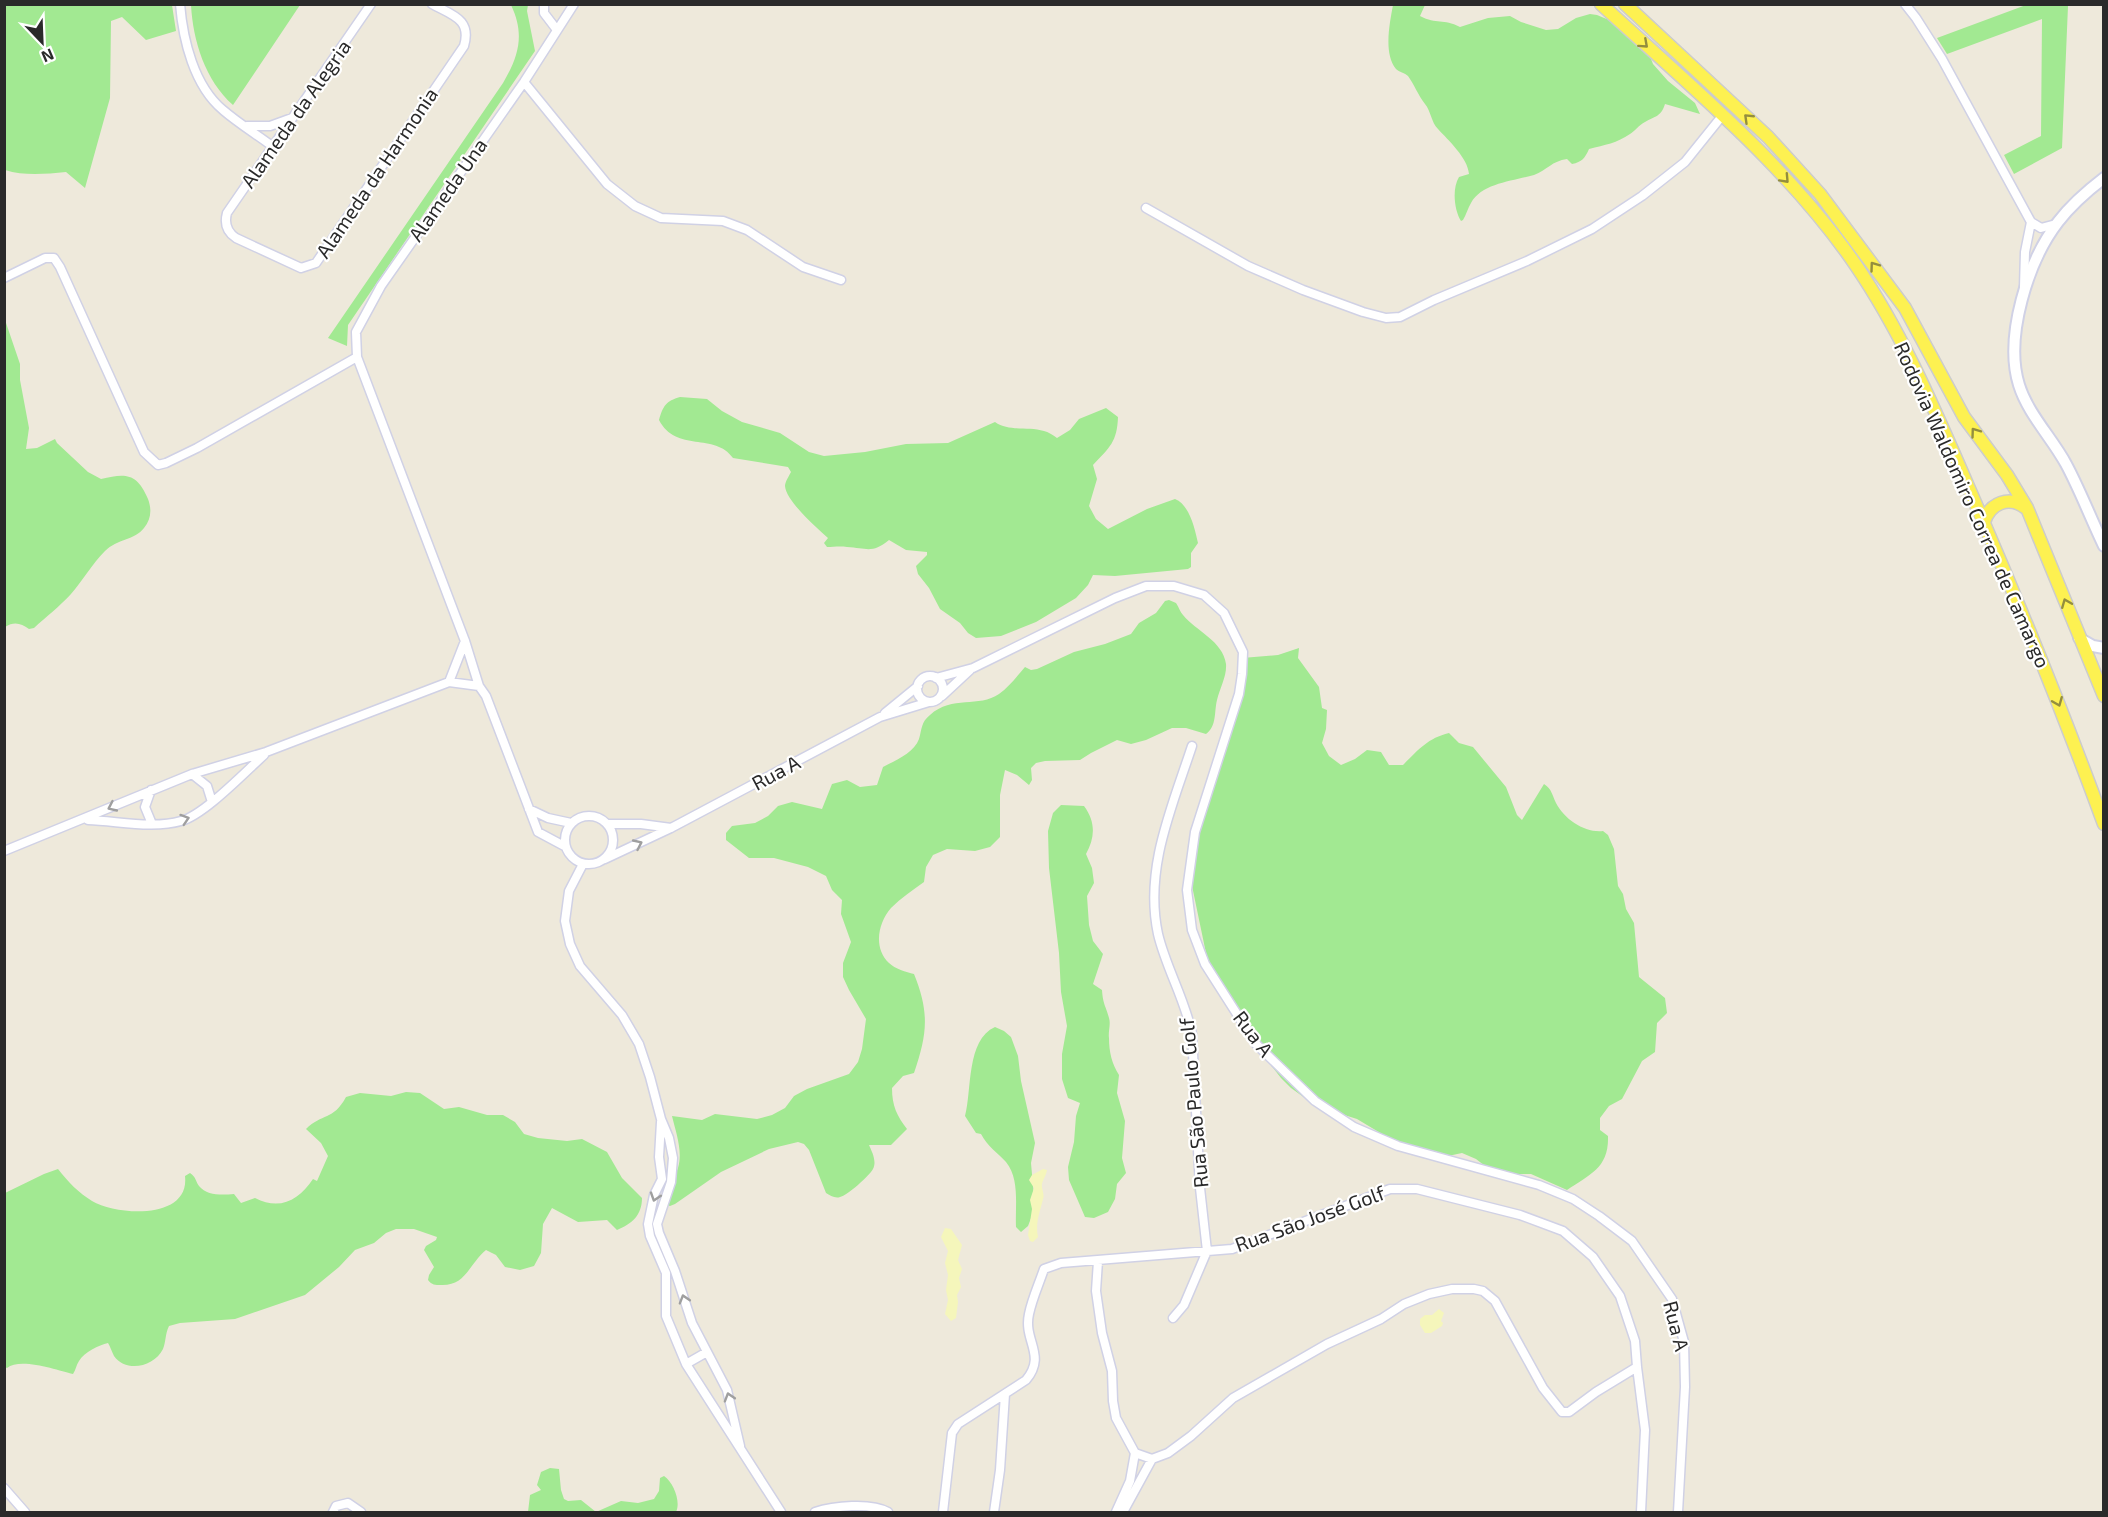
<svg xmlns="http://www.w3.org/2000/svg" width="2108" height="1517" font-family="'Exo 2',sans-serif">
	<rect width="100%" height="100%" fill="#eee9db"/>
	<!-- green -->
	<path fill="#a2e992" d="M5,4L172,5L176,31L146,40L122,17L111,21L110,98L85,188L66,172C45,174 24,176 5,170Z
		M191,5H300L233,105C205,80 193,41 191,5Z
		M511,5H528L527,11L535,51L348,325L347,346L328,338L503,83C519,56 525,34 511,5Z
		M1393,5H1425L1420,16C1437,25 1443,18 1460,27L1488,18L1510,16L1521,22L1546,30L1558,29L1576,18L1590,14L1597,15L1609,20L1647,49L1653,64L1668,81L1695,103L1700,114L1665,104C1661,117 1655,116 1645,122C1639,125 1635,131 1630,134C1617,143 1605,145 1589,149C1585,158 1582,162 1572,164L1567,159C1552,161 1547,170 1534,175C1514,181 1482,183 1471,203C1468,208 1466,215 1463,220L1461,221C1454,210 1452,188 1459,177L1469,174C1468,158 1448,140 1438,129C1431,122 1431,111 1425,104C1418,95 1414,84 1408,76C1405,73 1399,72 1396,69C1383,53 1390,22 1393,5Z
		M2026,5H2071L2068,6L2062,148L2014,174L2004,155L2041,136L2042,19L1947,54L1937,38Z
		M4,317L20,364V380L29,428L26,449L37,448L55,439L57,443L88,472L101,479C126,473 137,473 148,499C152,510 151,519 144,528C135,540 117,539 105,551C92,564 83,580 71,594C60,606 46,617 34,628L29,629C21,623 14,621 5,627Z
		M680,397L707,399L722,411L742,422L780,433L809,452L824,456L865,452L906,444L948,443L995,422C1009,432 1028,426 1044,431C1048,432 1053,435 1057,438L1070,430L1079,419L1106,408L1118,417C1117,442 1110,447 1093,465L1097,479L1089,506L1096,519L1108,529L1147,509L1175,499C1190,505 1195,530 1198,543L1191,553V567L1188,569L1115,576L1093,575L1088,585L1076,598L1036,622L1001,636L976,638L968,633L960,623L940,609L929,588L918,574L916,566L927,555V552L906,550L889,540C872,554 867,548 847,547C840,546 833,547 827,547L824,543L828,538C817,528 786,501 785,486C785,482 789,476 791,472L788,467L733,458C715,432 676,453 659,420C663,406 666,401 680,397Z
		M1169,600L1176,603C1179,607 1180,612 1183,615C1196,631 1223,641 1226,664C1227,676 1220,688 1217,700C1214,712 1217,726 1206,734L1186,728H1172L1146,740L1131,744L1117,740L1091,753L1080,760L1045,761L1036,763L1031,768L1032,780L1029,785L1017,775L1005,770L1000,795V837L990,847L975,851L947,849L933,855L926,867L924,882C913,890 901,898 891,908C878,923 873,948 889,963C895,969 906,972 914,974C930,1013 927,1035 914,1073L903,1076L892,1088C892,1106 897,1116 907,1129L891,1145H869C872,1152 877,1161 873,1169C870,1175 847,1196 840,1197C835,1199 830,1195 826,1193L809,1150L804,1144L798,1142L769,1149L721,1172L675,1204L670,1206L665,1204C664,1190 674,1181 678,1168C683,1151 676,1133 672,1116L702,1120L715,1114L757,1119L772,1115L785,1108L794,1096L807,1089L849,1074L858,1062L862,1049L866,1019L849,990L843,977V963L851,942L841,914L842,900L832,890L826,876L808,867L774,858H749L726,840V833L732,826L755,823L768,816L778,806L792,802L822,809L832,784L847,780L860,787L877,785L883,767C896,760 914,753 919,739C922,729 921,722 930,715C952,695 979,708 999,694C1009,687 1017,676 1025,667L1031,670L1037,669L1074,652L1105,644L1131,634L1139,623L1156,613L1165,601Z
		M1299,648L1298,658L1319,687L1322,708L1327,710L1326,729L1322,743L1329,756L1341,765L1355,759L1367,750L1381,752L1389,765H1403C1418,750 1428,738 1449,733L1459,743L1473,747L1506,787L1517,815L1522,820L1544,784C1552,789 1552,795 1556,803C1565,820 1585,833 1603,831L1608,835L1614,849L1618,886L1623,894L1626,909L1634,923L1639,977L1665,998L1667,1013L1657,1023L1655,1052L1642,1061L1622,1099L1609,1106L1600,1118V1130L1608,1136C1609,1168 1590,1174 1567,1190L1531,1174H1519L1515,1179L1489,1169L1476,1159L1462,1153L1448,1156L1397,1143L1357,1119L1316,1106L1291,1088L1281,1078L1235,1019L1207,958L1191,881L1195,838L1235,715L1242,658L1278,655Z
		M1061,805L1084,806C1096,822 1095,838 1086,854L1092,868L1094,883L1087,896L1089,925L1093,941L1103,954L1093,984L1102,990C1103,1005 1106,1006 1109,1018C1111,1024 1108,1032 1109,1038C1109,1052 1112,1064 1119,1075L1117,1093L1125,1121L1122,1158L1126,1173L1117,1184L1115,1199L1108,1212L1094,1218L1085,1217L1069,1180L1068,1167L1074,1142L1076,1116L1080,1103L1068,1098L1062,1079V1054L1067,1026L1061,992L1059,953L1049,868L1048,831L1053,813Z
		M995,1027L1004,1031L1011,1037L1018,1056L1021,1081L1035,1143L1031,1163L1035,1208L1028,1226L1021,1232L1016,1227C1015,1206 1020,1179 1006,1162C997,1152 988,1147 981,1134L976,1133L965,1116C972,1090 966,1040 995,1027Z
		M406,1092L420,1093L444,1109L459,1107L487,1115H503L515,1122L524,1134L538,1138L567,1141L582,1139L607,1152L622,1178L642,1198C642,1215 632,1224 617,1230L607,1220L578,1222L552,1208L543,1224L541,1253L534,1266L520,1270L505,1267L496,1255L486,1250C469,1264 466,1286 441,1285C435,1285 432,1285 428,1280L429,1275L434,1267L424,1250L426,1246L436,1240L437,1237L414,1229H396L386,1233L374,1243L355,1250L339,1267L305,1295L235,1319L180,1323L169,1326C165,1334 166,1342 163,1349C154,1367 126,1373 114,1356C112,1352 110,1346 108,1343C99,1345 84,1352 79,1361C76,1365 76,1370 73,1374C57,1370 20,1357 7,1368L5,1367V1193L44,1174L58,1169C68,1182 79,1193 92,1201C118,1216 190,1220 185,1176L190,1173C196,1177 195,1180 199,1186C207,1196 222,1195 234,1194L241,1203L255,1198C280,1211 299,1200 313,1179L317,1181L328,1156L321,1143L306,1129C322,1113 333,1121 346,1097L360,1093L391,1096Z
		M550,1468L559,1469L561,1490L564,1499L568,1501L581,1500L596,1512L621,1501L638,1503L654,1499L659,1491L660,1478L664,1476C674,1483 681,1502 676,1512H528L530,1495L541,1490L537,1485L541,1472Z"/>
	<!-- sand -->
	<path fill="#f5f6bb" d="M1043,1169L1047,1170C1046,1176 1043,1179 1042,1184C1041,1189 1045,1194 1043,1199C1040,1212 1035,1223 1038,1237L1033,1242L1030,1241L1028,1235L1032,1209L1030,1200L1034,1188L1029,1180L1032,1175Z
		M945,1228L951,1229L962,1245L958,1260L962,1269L959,1278L961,1287L957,1295L958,1302L956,1318L951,1321L945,1314L948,1300L946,1290L948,1275L945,1263L948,1251L941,1237Z
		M1439,1309L1444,1313L1441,1321L1443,1323L1442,1326L1431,1333H1425L1420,1325V1319L1425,1315H1432Z"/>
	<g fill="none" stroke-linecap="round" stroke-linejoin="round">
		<defs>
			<path id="minor" d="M180,4C183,40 194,86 223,110C238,123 256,134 272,146
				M371,4L227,213C224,224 227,232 236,238L301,268L316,263L464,46C472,19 452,15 432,4
				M544,4V13L557,30
				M1905,4L1916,18L1942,59L2031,222L2041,228L2056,224
				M524,82L607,184L635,206L661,218L723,221L747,230L803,267L841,280
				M247,126H270L292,118
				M1146,208L1248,266L1303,290L1363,312L1386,318L1400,317L1434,300L1527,261L1592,229L1642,196L1685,162L1722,116
				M4,278L45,258H54L60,267L144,452L158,465L166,463L197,448L357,357
				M2024,287L2025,252L2031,222
				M917 689a13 13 0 1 1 26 0a13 13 0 1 1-26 0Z
				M936,678L973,668L1115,598L1146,586H1174L1204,595L1224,613L1243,652L1242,674L1239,694L1195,832L1187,890L1192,930L1205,964L1256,1044L1315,1101L1354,1127L1398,1146L1539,1185L1573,1199L1599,1216L1632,1241L1672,1299L1684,1342L1685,1387L1678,1512
				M449,682L465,641
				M479,686L465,641L357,357L356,332L381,286L524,82L574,4
				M942,696L970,670
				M885,713L918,686
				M192,774L207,786L212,802
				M151,790L145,807L152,824
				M529,809L548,818L571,823
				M565 840a24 24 0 1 1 48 0a24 24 0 1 1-48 0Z
				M88,820C118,821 153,829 181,821C204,815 245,772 264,755
				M608,824H641L671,828
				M4,851L192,774L266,752L449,682L479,686L486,696L538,832L566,847
				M605,859L671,828L880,717L929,702
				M583,864L569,891L565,921L570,944L580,966L622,1015L639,1044L650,1077L661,1119L669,1138L673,1158L671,1182L657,1224L659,1233L675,1271L692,1323L727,1390L740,1446
				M661,1122L659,1157L662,1179L654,1195L648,1224L650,1236L666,1273V1316L686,1364L781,1512
				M1098,1261L1096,1291L1102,1333L1112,1371L1113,1401L1116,1418L1135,1453L1130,1481L1116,1512
				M1173,1318L1184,1305L1207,1251L1200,1188L1192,1034C1185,999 1166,968 1158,934C1144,869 1172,807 1192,746
				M686,1364L707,1352
				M1135,1453L1152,1459
				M4,1488L25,1512
				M333,1512L336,1506L348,1503L361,1512
				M815,1512C833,1506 871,1502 888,1512
				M943,1512L952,1433L958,1424L1026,1380C1047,1355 1023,1341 1029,1314C1032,1299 1039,1284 1044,1269L1061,1263L1232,1249L1390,1189H1417L1520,1215L1563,1231L1593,1257L1620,1296L1635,1341L1637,1367L1645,1430L1641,1512
				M994,1512L1000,1470L1005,1394
				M1123,1512L1152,1459L1168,1453L1191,1436L1233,1398L1327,1344L1381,1319L1404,1304L1429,1294L1452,1289H1474L1483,1291L1495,1301L1543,1388L1562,1412H1569L1596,1392L1637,1367"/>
			<path id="tertiary" d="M2104,178C2087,191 2071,205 2058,222C2028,261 2004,337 2019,385C2028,414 2052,438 2066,464C2080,490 2091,519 2104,546
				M2079,638L2093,646L2104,648"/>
			<path id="primary" d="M1601,4C1689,85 1787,165 1855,264C1903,334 1936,413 1970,491C2018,601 2063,712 2104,824
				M1625,4L1768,137L1820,194L1905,308L1964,417L2007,475L2027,508L2104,696
				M1984,522C1990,503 2009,495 2026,508"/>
		</defs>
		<!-- minor casing -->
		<use href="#minor" stroke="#d0d1e5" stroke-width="11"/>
		<!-- tertiary casing -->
		<use href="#tertiary" stroke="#d0d1e5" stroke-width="14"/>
		<!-- primary casing -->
		<use href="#primary" stroke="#ccc" stroke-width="15"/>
		<!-- minor -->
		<use href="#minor" stroke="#fff" stroke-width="8"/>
		<!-- tertiary -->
		<use href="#tertiary" stroke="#fff" stroke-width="10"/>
		<!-- primary -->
		<use href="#primary" stroke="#fdf151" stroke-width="12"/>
	</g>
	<!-- one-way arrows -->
	<defs><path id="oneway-chevron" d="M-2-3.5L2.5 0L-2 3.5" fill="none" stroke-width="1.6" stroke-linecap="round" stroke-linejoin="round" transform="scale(1.5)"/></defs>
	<g stroke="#948e3e">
		<use href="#oneway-chevron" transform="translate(1644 44) rotate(42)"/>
		<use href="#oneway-chevron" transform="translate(1748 118) rotate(-136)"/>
		<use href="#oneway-chevron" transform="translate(1785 179) rotate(47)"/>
		<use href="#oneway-chevron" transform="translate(1874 266) rotate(-126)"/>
		<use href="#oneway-chevron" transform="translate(1975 432) rotate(-126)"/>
		<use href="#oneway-chevron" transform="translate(2066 603) rotate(-112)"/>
		<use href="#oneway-chevron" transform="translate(2058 702) rotate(68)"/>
	</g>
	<g stroke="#9f9f9f">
		<use href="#oneway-chevron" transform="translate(112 807) rotate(155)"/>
		<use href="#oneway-chevron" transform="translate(185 819) rotate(-18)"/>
		<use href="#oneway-chevron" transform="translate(638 844) rotate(-25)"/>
		<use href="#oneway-chevron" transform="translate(655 1197) rotate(108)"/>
		<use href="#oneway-chevron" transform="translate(684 1299) rotate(-107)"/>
		<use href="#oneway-chevron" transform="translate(729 1397) rotate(-107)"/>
	</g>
	<g text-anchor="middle" stroke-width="4.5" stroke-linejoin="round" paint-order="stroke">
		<!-- street labels -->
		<g font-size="20" fill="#2a2a2a" stroke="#fff">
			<text transform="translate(296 114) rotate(-55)" y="7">Alameda da Alegria</text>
			<text transform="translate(377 173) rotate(-56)" y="7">Alameda da Harmonia</text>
			<text transform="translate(448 190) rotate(-55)" y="7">Alameda Una</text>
			<text transform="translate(1972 505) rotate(66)" y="7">Rodovia Waldomiro Correa de Camargo</text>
			<text transform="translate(776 773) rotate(-28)" y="7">Rua A</text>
			<text transform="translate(1253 1034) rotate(53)" y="7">Rua A</text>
			<text transform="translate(1194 1103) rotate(-95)" y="7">Rua São Paulo Golf</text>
			<text transform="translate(1310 1219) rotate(-20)" y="7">Rua São José Golf</text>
			<text transform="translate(1676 1326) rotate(76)" y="7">Rua A</text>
		</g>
	</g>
	<!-- border -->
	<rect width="2108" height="1517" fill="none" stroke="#2a2a2a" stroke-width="12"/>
	<!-- north arrow -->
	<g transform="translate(42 42) rotate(157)" stroke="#ffffff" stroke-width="4.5" paint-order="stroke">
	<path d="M0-4.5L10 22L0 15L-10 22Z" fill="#2a2a2a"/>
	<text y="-9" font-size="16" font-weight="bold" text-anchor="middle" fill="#2a2a2a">N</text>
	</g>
</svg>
